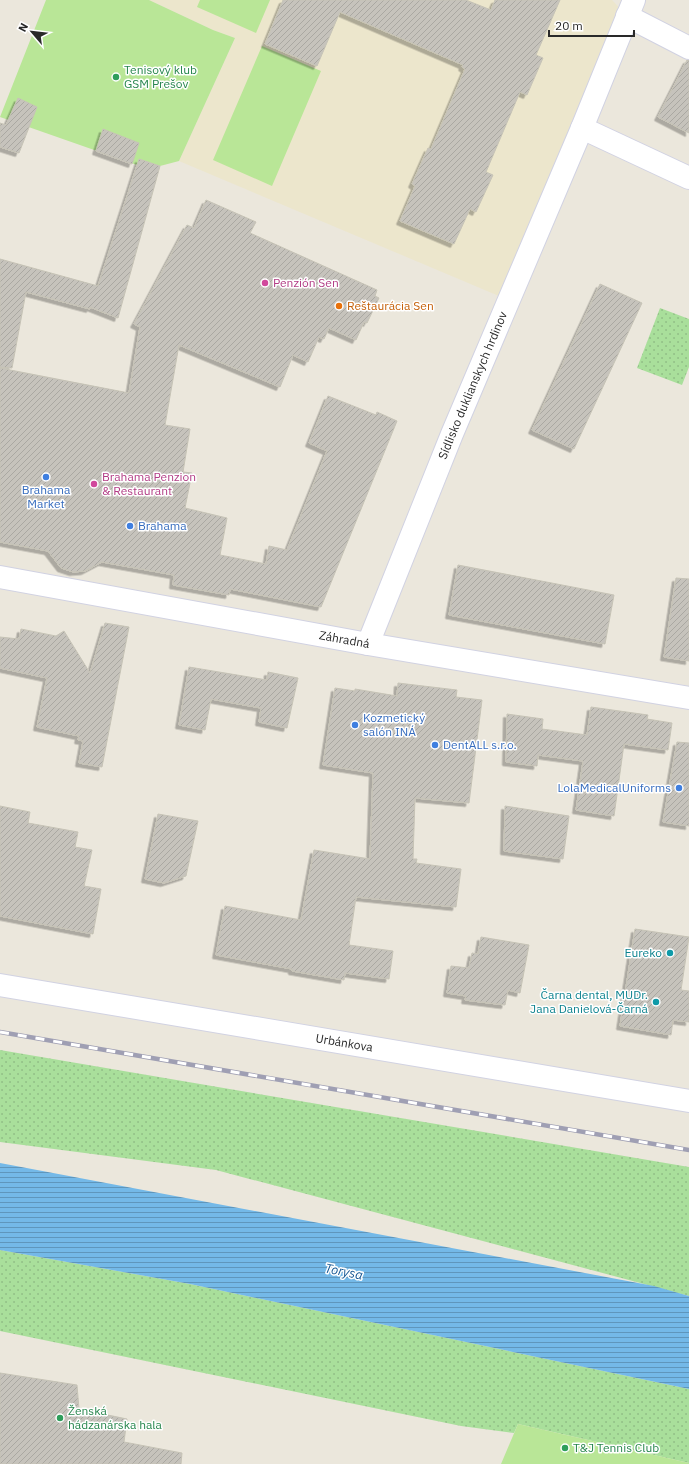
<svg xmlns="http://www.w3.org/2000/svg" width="689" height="1464" font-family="'IBM Plex Sans',sans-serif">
	<defs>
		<pattern id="green-dots" width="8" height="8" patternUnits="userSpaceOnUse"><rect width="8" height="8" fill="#a9df9b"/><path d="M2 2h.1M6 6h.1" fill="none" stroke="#91bf86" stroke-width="1.8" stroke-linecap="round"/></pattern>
		<pattern id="water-rules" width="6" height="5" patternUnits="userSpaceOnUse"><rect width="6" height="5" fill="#74b9e8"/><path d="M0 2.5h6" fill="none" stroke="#5f96bc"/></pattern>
		<pattern id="building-hatch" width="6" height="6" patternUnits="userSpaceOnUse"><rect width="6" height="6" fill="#c6c3bc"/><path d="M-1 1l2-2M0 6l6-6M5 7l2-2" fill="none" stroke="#aaa8a2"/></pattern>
		<filter id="shadow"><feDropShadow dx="-3.5" dy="3.5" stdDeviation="0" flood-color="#0004"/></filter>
	</defs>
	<rect width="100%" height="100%" fill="#ebe7dc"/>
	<!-- education -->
	<path fill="#ece6cc" d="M149,0H612L627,16L506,299L179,161L235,38L213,30Z"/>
	<!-- green -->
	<path fill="url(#green-dots)" d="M660,308L689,319V367L682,385L637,368Z
		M0,1050L689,1167V1296L216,1170L0,1142Z
		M0,1250L190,1284L689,1389V1463L518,1424L514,1433L461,1426L0,1331Z"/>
	<!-- pitch -->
	<path fill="#b9e697" d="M46,0H149L213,30L235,38L179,161L160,166L139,159L137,165L0,117Z
		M200,0H270L256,33L197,7Z
		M262,46L321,71L272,186L213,160Z
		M518,1424L689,1463V1464H501Z"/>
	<!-- water -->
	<path fill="url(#water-rules)" d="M0,1163L654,1286L689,1296V1389L190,1284L0,1250Z"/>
	<!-- building -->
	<path fill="url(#building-hatch)" stroke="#c6c3b6" filter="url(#shadow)" d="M283,0H466L491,10L495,0H560L536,55L543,58L527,95L520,92L486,172L493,175L476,212L470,209L454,244L400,221L415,186L412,184L428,148L431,149L465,69L462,67L463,65L340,12L317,66L265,44Z
		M687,60H689V133L658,117Z
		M18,98L37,107L19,153L0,147V123L6,125Z
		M103,129L139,143L132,164L96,151Z
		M139,159L160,166L118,318L90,307V309L26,292L12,368L0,367V259L98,286Z
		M206,200L256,222L250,233L377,290L375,296L379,298L367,323L364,322L356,340L329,328L324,339L319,337L308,362L293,355L280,387L179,345L165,425L190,429L183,472L192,473L185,508L227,518L220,555L266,564L269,546L287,550L327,451L309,443L328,396L376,415L377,412L397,421L321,607L230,589L229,595L173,585L174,575L102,562L85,571L73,572L61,568L48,551L0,542V368L129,393L140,327L134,324L187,225L194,228Z
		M600,284L642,303L574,449L532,430Z
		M458,565L614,595L605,644L449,615Z
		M676,578L689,579V661L664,657Z
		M105,623L129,627L102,767L79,763L83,741L78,740L79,736L37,727L47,678L0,668V637L19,639L21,629L56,636L64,631L90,673Z
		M189,667L267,680L268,672L298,678L287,728L259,722L261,708L211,699L205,730L179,725Z
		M398,683L457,690L456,697L482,700L469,803L415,798L413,859H417L416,863L461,869L456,907L356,897L349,945L393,951L389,979L345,973L344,980L292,971V969L216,955L225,906L301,920L314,850L370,859L373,773L323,765L335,688L355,691V689L397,696Z
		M591,707L648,715L647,719L672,723L668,750L624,744L614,816L576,810L583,761L538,755L537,766L506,762L507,714L543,719L542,729L587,735Z
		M677,742L689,743V826L663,822Z
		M0,806L30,812L28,823L78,832L75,847L92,850L84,886L101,889L93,934L0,916Z
		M505,806L569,816L563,859L504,851Z
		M158,814L198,821L186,876L164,883L145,879Z
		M635,929L689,937L681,990L689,991V1022L673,1020L671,1035L620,1026Z
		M481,937L529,945L520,993L508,990L505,1005L465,1000L466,996L447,993L451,966L469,968L472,953L478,954Z
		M0,1373L77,1385L79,1409L127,1419L124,1442L182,1453L181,1464H0Z"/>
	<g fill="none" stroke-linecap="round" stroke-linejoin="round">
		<defs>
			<g id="street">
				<path d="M627,16L689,48"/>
				<path d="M582,128L689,178"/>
				<path id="s1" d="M0,577L368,644L689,698"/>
				<path id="s2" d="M368,644L452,434L582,128L634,0"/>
				<path id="s3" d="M0,985L689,1101"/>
			</g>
		</defs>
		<!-- street casing -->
		<use href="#street" stroke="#d1d2e2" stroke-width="24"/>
		<!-- street -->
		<use href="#street" stroke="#fff" stroke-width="22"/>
		<defs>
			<path id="rail" d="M0,1032L689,1150"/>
		</defs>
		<!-- rail casing -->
		<use href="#rail" stroke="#9f9fb3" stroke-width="4.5"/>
		<!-- rail -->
		<use href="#rail" stroke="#fff" stroke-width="3" stroke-dasharray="9" stroke-linecap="butt"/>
	</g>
	<!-- markers -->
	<g fill="#2e9e5b" stroke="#fff" stroke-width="1.5">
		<circle cx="116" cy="77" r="4"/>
		<circle cx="60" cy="1418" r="4"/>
		<circle cx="565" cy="1448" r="4"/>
	</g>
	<g fill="#d1479c" stroke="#fff" stroke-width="1.5">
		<circle cx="265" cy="283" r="4"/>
		<circle cx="94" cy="484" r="4"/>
	</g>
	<circle fill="#e8710a" stroke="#fff" stroke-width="1.5" cx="339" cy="306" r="4"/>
	<g fill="#3f7fe0" stroke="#fff" stroke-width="1.5">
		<circle cx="46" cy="477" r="4"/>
		<circle cx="130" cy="526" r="4"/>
		<circle cx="355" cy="725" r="4"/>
		<circle cx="435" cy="745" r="4"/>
		<circle cx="679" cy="788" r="4"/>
	</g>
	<g fill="#0f9aa8" stroke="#fff" stroke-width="1.5">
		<circle cx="670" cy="953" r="4"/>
		<circle cx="656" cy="1002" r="4"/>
	</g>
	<g text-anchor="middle" stroke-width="3" stroke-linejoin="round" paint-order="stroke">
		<!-- leisure labels -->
		<g font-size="12" fill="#27864d" stroke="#fff" text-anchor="start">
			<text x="124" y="74">Tenisový klub<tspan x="124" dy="14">GSM Prešov</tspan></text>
			<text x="68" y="1415">Ženská<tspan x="68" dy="14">hádzanárska hala</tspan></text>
			<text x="573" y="1452">T&amp;J Tennis Club</text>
		</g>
		<!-- hotel labels -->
		<g font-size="12" fill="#b23c85" stroke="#fff" text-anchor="start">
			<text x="273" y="287">Penzión Sen</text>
			<text x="102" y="481">Brahama Penzion<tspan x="102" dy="14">&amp; Restaurant</tspan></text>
		</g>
		<!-- food labels -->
		<g font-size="12" fill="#c56008" stroke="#fff" text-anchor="start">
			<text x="347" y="310">Reštaurácia Sen</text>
		</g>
		<!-- street labels -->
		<g font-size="12" fill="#292929" stroke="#fff">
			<text dy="4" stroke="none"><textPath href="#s2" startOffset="279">Sídlisko duklianskych hrdinov</textPath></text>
			<text dy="4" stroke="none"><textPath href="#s1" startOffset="350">Záhradná</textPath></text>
			<text dy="4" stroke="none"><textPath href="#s3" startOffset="349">Urbánkova</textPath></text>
		</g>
		<!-- shop labels -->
		<g font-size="12" fill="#366cbe" stroke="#fff" text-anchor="start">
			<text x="46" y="494" text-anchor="middle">Brahama<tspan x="46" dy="14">Market</tspan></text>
			<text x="138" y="530">Brahama</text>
			<text x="363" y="722">Kozmetický<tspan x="363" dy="14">salón INÁ</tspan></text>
			<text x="443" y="749">DentALL s.r.o.</text>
			<text x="671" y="792" text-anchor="end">LolaMedicalUniforms</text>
		</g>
		<!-- culture labels -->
		<g font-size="12" fill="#0d838f" stroke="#fff" text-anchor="end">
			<text x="662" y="957">Eureko</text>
			<text x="648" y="999">Čarna dental, MUDr.<tspan x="648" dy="14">Jana Danielová-Čarná</tspan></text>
		</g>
		<!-- water labels -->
		<g font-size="13" font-style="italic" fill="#145693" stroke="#fff">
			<text transform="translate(344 1271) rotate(11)" y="5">Torysa</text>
		</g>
	</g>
	<!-- north arrow -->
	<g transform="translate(32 32) rotate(298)" stroke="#ffffff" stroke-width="3" paint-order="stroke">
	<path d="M0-3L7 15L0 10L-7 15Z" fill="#292929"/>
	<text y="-6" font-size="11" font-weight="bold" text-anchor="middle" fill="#292929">N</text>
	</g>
	<!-- scale -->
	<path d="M549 30v6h85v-6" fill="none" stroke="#292929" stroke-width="2"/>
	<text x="555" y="30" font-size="12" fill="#292929" stroke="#ffffff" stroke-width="3" paint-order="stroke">20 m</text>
</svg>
